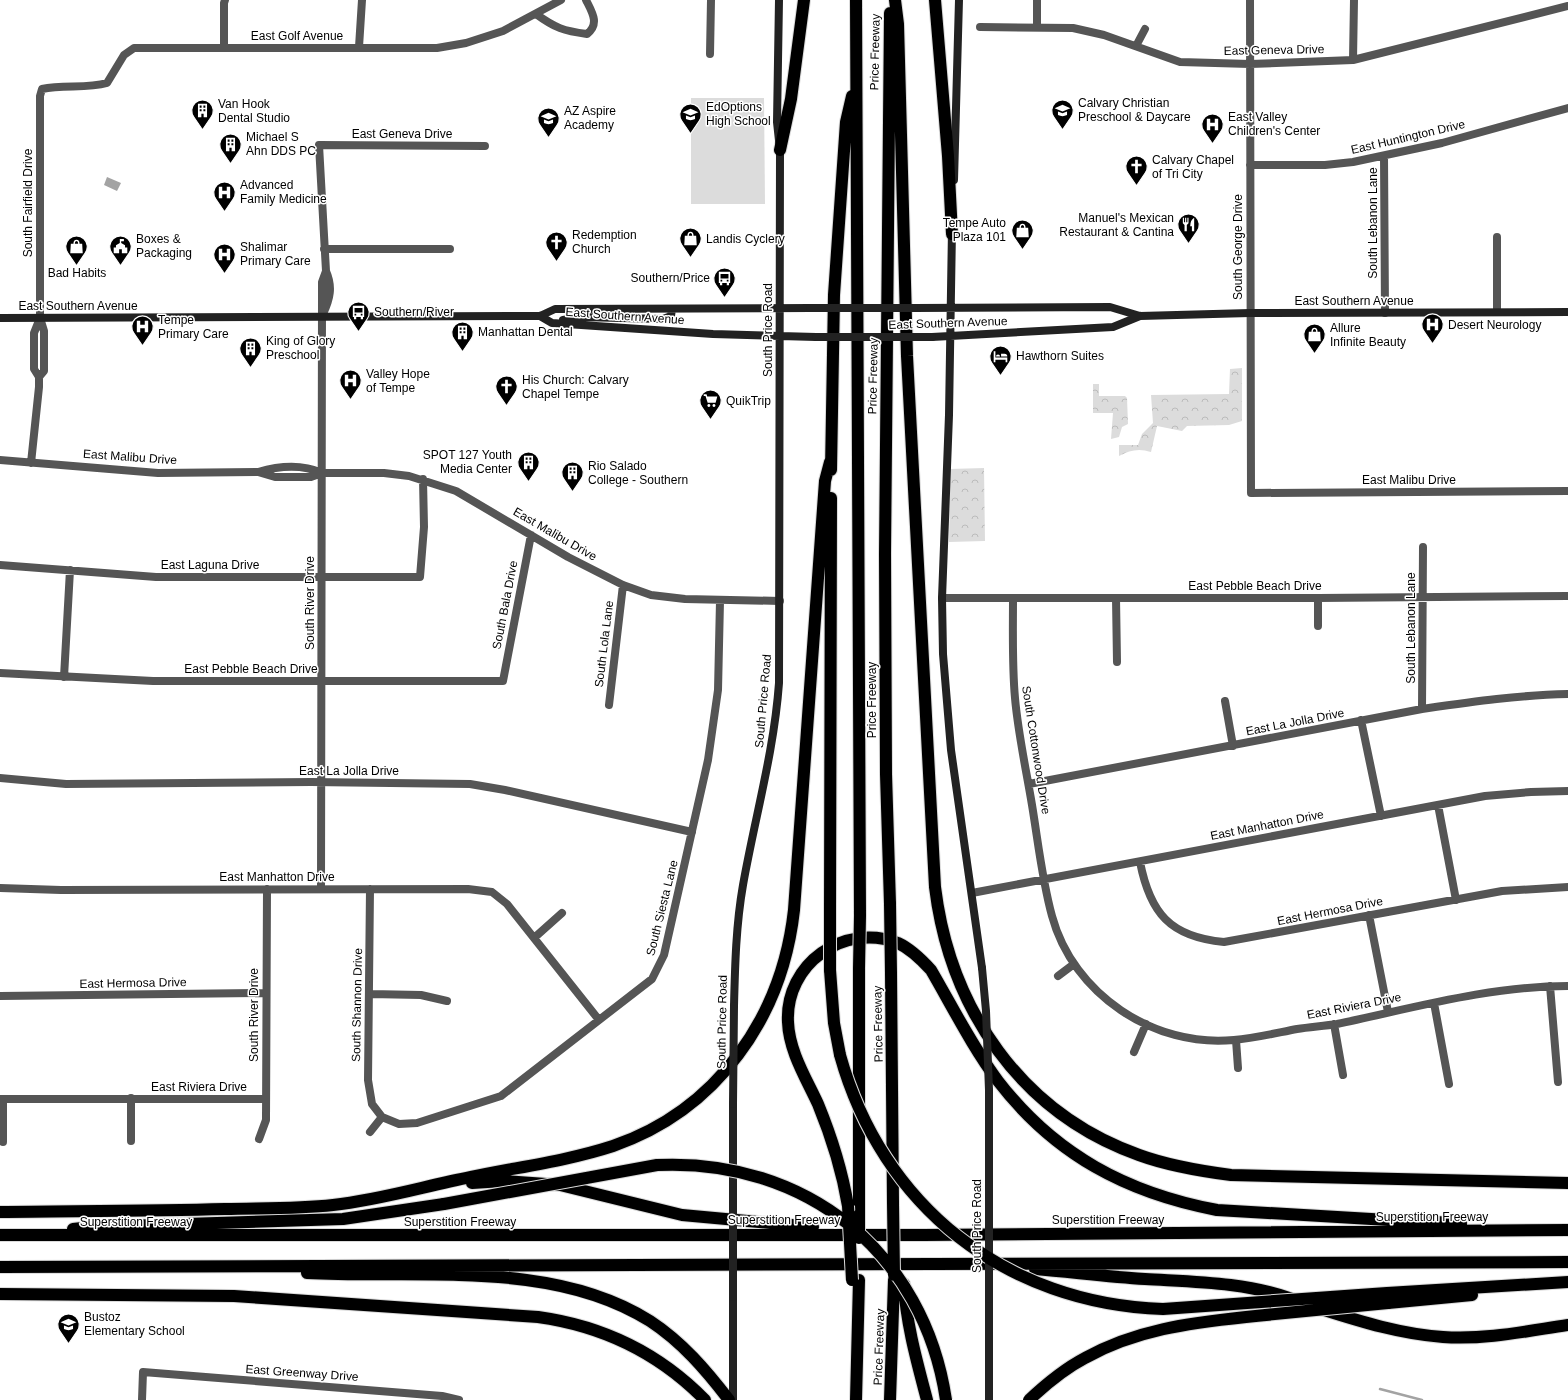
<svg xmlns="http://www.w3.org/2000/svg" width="1568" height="1400" font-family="Arial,sans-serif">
	<defs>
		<pattern id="park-crowns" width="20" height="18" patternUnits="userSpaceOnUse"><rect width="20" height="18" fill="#dcdcdc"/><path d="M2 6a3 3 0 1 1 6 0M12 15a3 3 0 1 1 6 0" fill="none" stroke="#bbb"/></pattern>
	</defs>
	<rect width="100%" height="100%" fill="#fff"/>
	<!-- park -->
	<path fill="url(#park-crowns)" d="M1242,368V421L1229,425L1187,426L1182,431L1157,426L1151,452C1139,448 1130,450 1119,456V445H1138L1142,434L1153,423L1151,395L1229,394L1230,369Z
		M1093,384H1099V396H1125L1127,398L1128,424L1122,427L1119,437L1111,439L1113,413H1093Z
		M984,468L985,541L949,542L950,469Z"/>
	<!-- pitch -->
	<path fill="#dcdcdc" d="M691,98H764L765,204H691Z"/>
	<!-- water -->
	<path fill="#a3a3a3" d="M107,177L121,183L117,191L104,185Z"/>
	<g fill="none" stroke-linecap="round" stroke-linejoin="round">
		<!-- stream -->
		<path stroke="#a3a3a3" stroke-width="2.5" d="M1380,1389L1422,1400"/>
		<defs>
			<path id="highway" d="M856,0L860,916
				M895,0L898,24L907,356L935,887C950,1009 1021,1113 1139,1155C1169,1166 1200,1171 1231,1175L1568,1183
				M935,0L948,156L952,234
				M890,13L885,554L886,774L890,904
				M780,150L791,99L804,0
				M831,470L834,295L846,122L852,96
				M830,910L831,498
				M830,970L834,1023L840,1055
				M891,973L893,1203
				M472,1183L503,1181L560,1185L682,1215L813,1227
				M848,1206C842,1170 832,1138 818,1104C806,1078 789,1051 788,1022C785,964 844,922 898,943C911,949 921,959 931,970C952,1006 973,1048 998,1081C1055,1155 1127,1193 1217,1210L1405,1221L1461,1223
				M0,1212C75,1211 150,1211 225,1209C261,1208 297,1209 333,1205C380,1200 425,1186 471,1177C518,1167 567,1161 613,1146C717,1110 782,1018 794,910L825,481L830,462
				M859,1215V968
				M73,1229L91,1227L343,1219L444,1204
				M0,1235H924L1568,1230
				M0,1267L1568,1262
				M1035,1269C1072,1272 1108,1277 1145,1279C1194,1282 1245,1282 1292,1299
				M307,1273C419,1279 552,1259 650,1321C682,1342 706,1370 729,1400
				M904,1284C906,1323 917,1362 927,1400
				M1387,1293L1568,1282
				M0,1294L234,1296L538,1317C603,1326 659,1353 705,1400
				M1388,1303L1472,1295
				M1321,1309C1362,1322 1401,1334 1443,1337C1485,1340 1527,1331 1568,1325
				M856,1400L859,1280
				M890,1400L894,1280"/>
		</defs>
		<!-- highway casing -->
		<use href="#highway" stroke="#dbdbdb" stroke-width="14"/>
		<!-- street -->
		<path stroke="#555" stroke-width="8" d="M1037,0V27
			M1250,0L1251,493L1568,491
			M536,14C555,28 564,31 587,34C600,24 592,12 586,0
			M980,27L1073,28L1104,35L1180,62L1250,64L1353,60L1568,6
			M1136,46L1145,29
			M359,47L362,0
			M224,48V3L225,0
			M710,54L711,0
			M1353,60L1354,0
			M1384,156L1385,313
			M1250,165H1325L1353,162L1442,143L1568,108
			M1497,237V312
			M324,249H450
			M323,314C330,299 333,287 326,271L319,145L485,146
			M39,377L44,371V331L40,318V96L42,89C63,84 86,89 107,83L124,55L134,48H437L466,43L503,31L561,0
			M0,460L158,473L258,472L275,477H311L322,473H384L409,476L456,491L568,557L623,585L651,595L685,599L780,601
			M31,463L39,387V377L34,369V333L40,318
			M258,472C279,466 302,464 322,473
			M0,565L156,577H420L424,527L423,479
			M942,598H1318L1568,596
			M1013,598C1013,632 1012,665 1015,698C1018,733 1026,769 1032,805C1038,841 1042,880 1052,916C1073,994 1154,1048 1234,1040C1255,1038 1276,1033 1297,1029C1310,1027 1324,1026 1337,1024C1413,1008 1490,986 1568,986
			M1116,598L1117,662
			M1318,598V626
			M0,673L153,681H503L531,535
			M64,677L70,570
			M1225,701L1233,746
			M609,705L623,585
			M1422,709L1423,547
			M1361,720L1381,816
			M0,778L66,784L311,782L470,784L505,790L692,832
			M1029,784L1422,709C1471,702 1519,695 1568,694
			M1438,805L1456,900
			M1140,862C1150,913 1170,937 1224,942L1502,891L1568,887
			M0,888L61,890L468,889L492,892L507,904L599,1020
			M321,889L322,299V282L326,271
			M370,889L368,1080L372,1104L382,1117L399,1124L417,1123L501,1096L652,979L664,955L708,760L718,690L720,601
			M972,893L1485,796L1531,792L1568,791
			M1369,915L1388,1012
			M534,938L562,913
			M1058,976L1074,964
			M1550,986L1558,1082
			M370,994L421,995L447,1001
			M0,996L266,993
			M1434,1003L1449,1084
			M1334,1024L1343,1075
			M1236,1040L1238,1068
			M1134,1052L1146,1024
			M0,1099H266
			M3,1099V1142
			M370,1132L382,1117
			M259,1139L266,1120L267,889
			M131,1141V1098
			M142,1400L143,1372L442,1396L459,1400"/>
		<!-- secondary -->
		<path stroke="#222" stroke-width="8" d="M954,180L959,0
			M952,229L949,415L942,598L943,654L951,750L982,968
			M914,308L1110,307L1140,316L1250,313L1568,312
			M540,316L552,323L713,334L816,337
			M0,318L540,316L555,309L810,308
			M563,320L580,317L663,319L671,316L672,309
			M932,337L1113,327L1140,316
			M734,1006C735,965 736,925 743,885C755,817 774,752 779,683L780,150L777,122L779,0
			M989,1090V1198
			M733,1104V1204
			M989,1299V1400
			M733,1400V1297"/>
		<!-- highway -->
		<use href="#highway" stroke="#000" stroke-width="12"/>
		<defs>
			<path id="highway-bridge" d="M890,904L891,973
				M830,910V970
				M859,968L860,916
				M840,1055C882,1206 1006,1304 1163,1309L1387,1293
				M893,1203L894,1275
				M444,1204L657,1165C805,1158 924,1252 946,1400
				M848,1206L852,1280
				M859,1215V1238
				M1029,1400C1046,1384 1064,1369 1085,1358C1135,1330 1189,1323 1246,1317C1293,1312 1340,1308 1388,1303"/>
		</defs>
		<!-- highway-bridge casing -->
		<use href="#highway-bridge" stroke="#dbdbdb" stroke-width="14" stroke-linecap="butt"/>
		<!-- secondary-bridge -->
		<path stroke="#222" stroke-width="8" d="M810,308H914
			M816,337H932
			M982,968L986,1011L989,1090
			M733,1104L734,1006
			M733,1297V1204
			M989,1299V1198"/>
		<!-- highway-bridge -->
		<use href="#highway-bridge" stroke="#000" stroke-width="12"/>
	</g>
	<!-- icons -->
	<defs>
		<symbol id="school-pin" viewBox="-11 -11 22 30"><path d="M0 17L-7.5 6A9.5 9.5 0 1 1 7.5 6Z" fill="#000" stroke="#fff"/><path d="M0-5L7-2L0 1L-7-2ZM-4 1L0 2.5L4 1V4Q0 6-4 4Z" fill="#fff"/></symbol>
		<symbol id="building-pin" viewBox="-11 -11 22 30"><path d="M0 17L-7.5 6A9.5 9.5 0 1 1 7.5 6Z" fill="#000" stroke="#fff"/><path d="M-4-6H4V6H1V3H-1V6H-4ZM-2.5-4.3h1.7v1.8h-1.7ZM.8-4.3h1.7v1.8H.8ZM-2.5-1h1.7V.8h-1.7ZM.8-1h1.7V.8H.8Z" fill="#fff"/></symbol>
		<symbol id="hospital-pin" viewBox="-11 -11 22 30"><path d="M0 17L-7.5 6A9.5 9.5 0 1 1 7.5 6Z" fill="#000" stroke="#fff"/><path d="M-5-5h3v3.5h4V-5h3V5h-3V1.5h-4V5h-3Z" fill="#fff"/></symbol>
		<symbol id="church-pin" viewBox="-11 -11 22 30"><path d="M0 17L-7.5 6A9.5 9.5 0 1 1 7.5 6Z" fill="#000" stroke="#fff"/><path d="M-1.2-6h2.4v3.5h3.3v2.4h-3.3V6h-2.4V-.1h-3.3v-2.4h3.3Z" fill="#fff"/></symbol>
		<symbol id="restaurant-pin" viewBox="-11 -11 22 30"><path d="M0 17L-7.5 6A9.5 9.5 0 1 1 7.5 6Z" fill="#000" stroke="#fff"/><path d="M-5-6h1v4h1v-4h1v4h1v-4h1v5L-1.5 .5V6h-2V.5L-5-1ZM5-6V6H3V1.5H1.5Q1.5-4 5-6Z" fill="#fff"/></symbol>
		<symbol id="shop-pin" viewBox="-11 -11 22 30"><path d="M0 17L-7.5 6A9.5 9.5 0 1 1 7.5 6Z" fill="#000" stroke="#fff"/><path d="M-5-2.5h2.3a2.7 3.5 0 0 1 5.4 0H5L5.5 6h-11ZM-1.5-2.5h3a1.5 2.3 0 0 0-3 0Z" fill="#fff"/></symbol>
		<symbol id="civic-pin" viewBox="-11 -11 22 30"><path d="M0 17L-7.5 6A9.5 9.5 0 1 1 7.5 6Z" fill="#000" stroke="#fff"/><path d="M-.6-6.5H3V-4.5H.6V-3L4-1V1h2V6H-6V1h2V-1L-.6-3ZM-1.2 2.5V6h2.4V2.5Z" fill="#fff"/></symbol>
		<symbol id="bus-pin" viewBox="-11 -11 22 30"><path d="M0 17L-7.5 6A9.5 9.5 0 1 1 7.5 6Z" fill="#000" stroke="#fff"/><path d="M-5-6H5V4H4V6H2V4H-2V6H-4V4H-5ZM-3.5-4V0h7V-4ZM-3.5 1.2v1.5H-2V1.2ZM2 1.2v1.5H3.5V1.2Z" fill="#fff"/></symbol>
		<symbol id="hotel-pin" viewBox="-11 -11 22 30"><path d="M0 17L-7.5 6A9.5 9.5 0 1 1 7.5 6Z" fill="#000" stroke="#fff"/><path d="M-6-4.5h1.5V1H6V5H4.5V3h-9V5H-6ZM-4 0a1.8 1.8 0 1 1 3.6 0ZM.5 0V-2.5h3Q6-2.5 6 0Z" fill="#fff"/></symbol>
		<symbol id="supermarket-pin" viewBox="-11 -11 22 30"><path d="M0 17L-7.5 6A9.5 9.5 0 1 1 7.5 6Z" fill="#000" stroke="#fff"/><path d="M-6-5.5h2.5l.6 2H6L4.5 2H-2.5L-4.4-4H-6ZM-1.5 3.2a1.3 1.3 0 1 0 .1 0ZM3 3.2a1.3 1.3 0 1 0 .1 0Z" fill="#fff"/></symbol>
	</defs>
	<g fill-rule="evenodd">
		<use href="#school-pin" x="1050" y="98" width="25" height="34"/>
		<use href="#building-pin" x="190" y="98" width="25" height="34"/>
		<use href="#school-pin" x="678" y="102" width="25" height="34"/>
		<use href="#school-pin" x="536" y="106" width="25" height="34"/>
		<use href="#hospital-pin" x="1200" y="112" width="25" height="34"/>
		<use href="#building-pin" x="218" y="132" width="25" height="34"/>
		<use href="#church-pin" x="1124" y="154" width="25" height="34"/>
		<use href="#hospital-pin" x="212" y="180" width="25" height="34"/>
		<use href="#restaurant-pin" x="1176" y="212" width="25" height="34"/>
		<use href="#shop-pin" x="1010" y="218" width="25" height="34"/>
		<use href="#shop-pin" x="678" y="226" width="25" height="34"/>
		<use href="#church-pin" x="544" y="230" width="25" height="34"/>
		<use href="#shop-pin" x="64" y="234" width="25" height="34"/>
		<use href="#civic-pin" x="108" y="234" width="25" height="34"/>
		<use href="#hospital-pin" x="212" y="242" width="25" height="34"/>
		<use href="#bus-pin" x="712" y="266" width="25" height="34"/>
		<use href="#bus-pin" x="346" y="300" width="25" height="34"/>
		<use href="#hospital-pin" x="1420" y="312" width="25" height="34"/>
		<use href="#hospital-pin" x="130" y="314" width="25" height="34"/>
		<use href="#building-pin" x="450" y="320" width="25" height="34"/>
		<use href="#shop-pin" x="1302" y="322" width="25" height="34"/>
		<use href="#building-pin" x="238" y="336" width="25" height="34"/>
		<use href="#hotel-pin" x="988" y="344" width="25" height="34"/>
		<use href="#hospital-pin" x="338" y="368" width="25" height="34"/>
		<use href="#church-pin" x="494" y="374" width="25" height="34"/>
		<use href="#supermarket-pin" x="698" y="388" width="25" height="34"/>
		<use href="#building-pin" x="516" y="450" width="25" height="34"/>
		<use href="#building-pin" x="560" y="460" width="25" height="34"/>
		<use href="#school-pin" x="56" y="1312" width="25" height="34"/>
	</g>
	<g text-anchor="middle" stroke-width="3" stroke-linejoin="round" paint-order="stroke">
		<!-- street labels -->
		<g font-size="12" fill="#000" stroke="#fff">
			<text x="297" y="40">East Golf Avenue</text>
			<text transform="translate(1274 50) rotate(-1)" y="4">East Geneva Drive</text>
			<text transform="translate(875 52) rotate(-89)" y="4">Price Freeway</text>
			<text x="402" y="138">East Geneva Drive</text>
			<text transform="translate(1408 137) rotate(-13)" y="4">East Huntington Drive</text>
			<text transform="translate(28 203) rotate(-90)" y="4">South Fairfield Drive</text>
			<text transform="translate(1373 223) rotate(-90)" y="4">South Lebanon Lane</text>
			<text transform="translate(1238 247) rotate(-90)" y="4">South George Drive</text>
			<text x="1354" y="305">East Southern Avenue</text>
			<text x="78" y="310">East Southern Avenue</text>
			<text transform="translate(625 316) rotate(4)" y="4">East Southern Avenue</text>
			<text transform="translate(948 323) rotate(-2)" y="4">East Southern Avenue</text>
			<text transform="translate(768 330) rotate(-90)" y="4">South Price Road</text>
			<text transform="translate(873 376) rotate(-89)" y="4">Price Freeway</text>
			<text transform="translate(130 457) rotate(4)" y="4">East Malibu Drive</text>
			<text x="1409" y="484">East Malibu Drive</text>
			<text transform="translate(555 534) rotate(30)" y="4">East Malibu Drive</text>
			<text x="210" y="569">East Laguna Drive</text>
			<text x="1255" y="590">East Pebble Beach Drive</text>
			<text transform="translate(310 603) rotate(-90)" y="4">South River Drive</text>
			<text transform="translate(505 605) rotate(-79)" y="4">South Bala Drive</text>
			<text transform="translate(1411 628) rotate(-90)" y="4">South Lebanon Lane</text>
			<text transform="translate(604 644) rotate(-83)" y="4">South Lola Lane</text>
			<text x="251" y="673">East Pebble Beach Drive</text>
			<text transform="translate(872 700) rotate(-90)" y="4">Price Freeway</text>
			<text transform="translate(763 701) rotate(-85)" y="4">South Price Road</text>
			<text transform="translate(1295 722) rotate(-11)" y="4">East La Jolla Drive</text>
			<text transform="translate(1036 750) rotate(81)" y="4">South Cottonwood Drive</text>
			<text x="349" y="775">East La Jolla Drive</text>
			<text transform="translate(1267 825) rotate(-11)" y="4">East Manhatton Drive</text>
			<text x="277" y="881">East Manhatton Drive</text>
			<text transform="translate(662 908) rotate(-76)" y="4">South Siesta Lane</text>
			<text transform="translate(1330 911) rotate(-11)" y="4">East Hermosa Drive</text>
			<text transform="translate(133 983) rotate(-1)" y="4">East Hermosa Drive</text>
			<text transform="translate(357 1005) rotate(-89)" y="4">South Shannon Drive</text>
			<text transform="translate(1354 1006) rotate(-11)" y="4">East Riviera Drive</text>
			<text transform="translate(254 1015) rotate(-90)" y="4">South River Drive</text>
			<text transform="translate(722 1022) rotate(-89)" y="4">South Price Road</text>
			<text transform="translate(878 1024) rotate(-91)" y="4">Price Freeway</text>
			<text x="199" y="1091">East Riviera Drive</text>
			<text x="1432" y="1221">Superstition Freeway</text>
			<text x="784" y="1224">Superstition Freeway</text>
			<text x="1108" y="1224">Superstition Freeway</text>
			<text x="136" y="1226">Superstition Freeway</text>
			<text x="460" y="1226">Superstition Freeway</text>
			<text transform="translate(977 1226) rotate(-90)" y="4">South Price Road</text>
			<text transform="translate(879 1347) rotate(-88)" y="4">Price Freeway</text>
			<text transform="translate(302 1373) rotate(4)" y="4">East Greenway Drive</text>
		</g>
		<!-- poi labels -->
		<g font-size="12" fill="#000" stroke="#fff" text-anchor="start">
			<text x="1078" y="107">Calvary Christian<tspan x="1078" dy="14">Preschool &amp; Daycare</tspan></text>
			<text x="218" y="108">Van Hook<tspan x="218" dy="14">Dental Studio</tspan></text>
			<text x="706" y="111">EdOptions<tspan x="706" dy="14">High School</tspan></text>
			<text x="564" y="115">AZ Aspire<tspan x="564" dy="14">Academy</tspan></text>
			<text x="1228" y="121">East Valley<tspan x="1228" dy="14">Children's Center</tspan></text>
			<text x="246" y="141">Michael S<tspan x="246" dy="14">Ahn DDS PC</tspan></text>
			<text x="1152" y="164">Calvary Chapel<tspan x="1152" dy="14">of Tri City</tspan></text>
			<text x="240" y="189">Advanced<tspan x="240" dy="14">Family Medicine</tspan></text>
			<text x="1174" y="222" text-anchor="end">Manuel's Mexican<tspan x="1174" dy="14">Restaurant &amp; Cantina</tspan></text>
			<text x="1006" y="227" text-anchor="end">Tempe Auto<tspan x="1006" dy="14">Plaza 101</tspan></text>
			<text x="572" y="239">Redemption<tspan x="572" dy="14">Church</tspan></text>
			<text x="136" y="243">Boxes &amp;<tspan x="136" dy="14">Packaging</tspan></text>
			<text x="706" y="243">Landis Cyclery</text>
			<text x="240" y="251">Shalimar<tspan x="240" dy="14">Primary Care</tspan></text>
			<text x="77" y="277" text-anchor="middle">Bad Habits</text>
			<text x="710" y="282" text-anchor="end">Southern/Price</text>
			<text x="374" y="316">Southern/River</text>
			<text x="158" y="324">Tempe<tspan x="158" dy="14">Primary Care</tspan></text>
			<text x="1448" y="329">Desert Neurology</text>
			<text x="1330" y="332">Allure<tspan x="1330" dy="14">Infinite Beauty</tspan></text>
			<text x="478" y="336">Manhattan Dental</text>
			<text x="266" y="345">King of Glory<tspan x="266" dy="14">Preschool</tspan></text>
			<text x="1016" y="360">Hawthorn Suites</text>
			<text x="366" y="378">Valley Hope<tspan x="366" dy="14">of Tempe</tspan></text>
			<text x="522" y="384">His Church: Calvary<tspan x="522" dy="14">Chapel Tempe</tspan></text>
			<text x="726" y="405">QuikTrip</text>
			<text x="512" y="459" text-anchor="end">SPOT 127 Youth<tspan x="512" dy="14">Media Center</tspan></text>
			<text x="588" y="470">Rio Salado<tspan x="588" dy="14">College - Southern</tspan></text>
			<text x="84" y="1321">Bustoz<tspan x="84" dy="14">Elementary School</tspan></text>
		</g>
	</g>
</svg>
